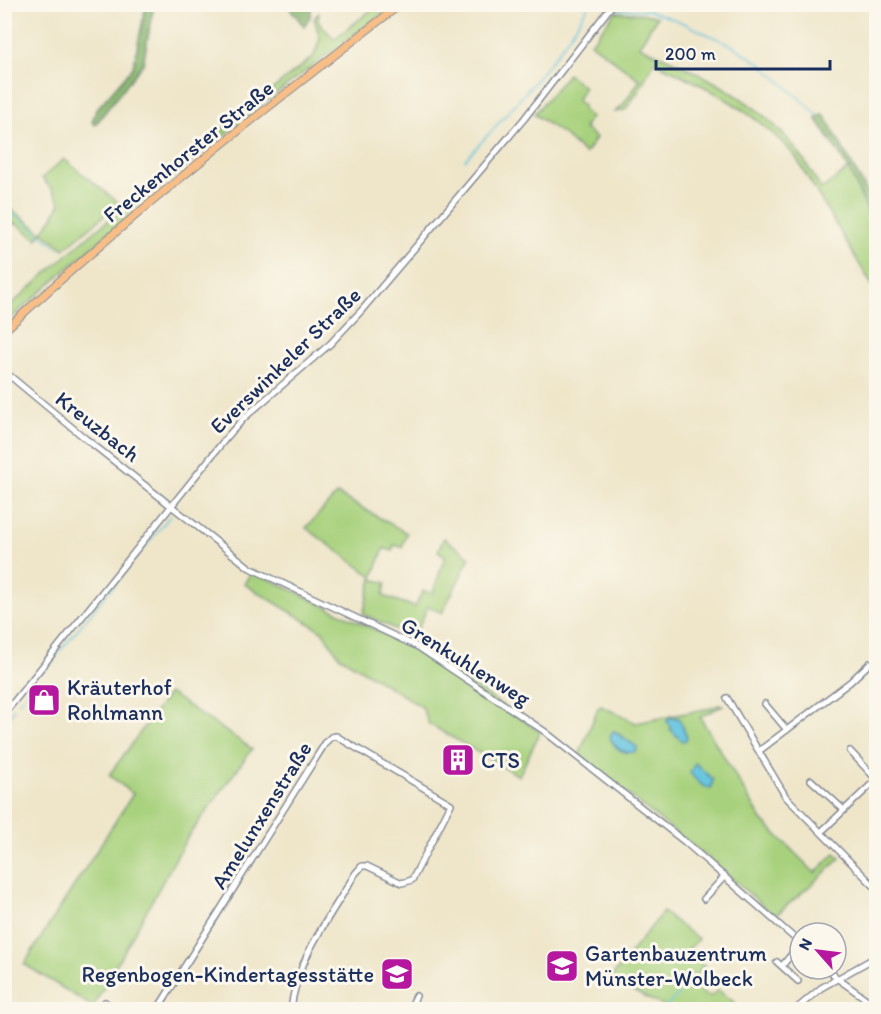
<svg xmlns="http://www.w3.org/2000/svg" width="881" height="1014" font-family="Itim,sans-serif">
	<rect width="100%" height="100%" fill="#fbf7ec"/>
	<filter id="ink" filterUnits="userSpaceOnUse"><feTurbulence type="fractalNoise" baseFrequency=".0167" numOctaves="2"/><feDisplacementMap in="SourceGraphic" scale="12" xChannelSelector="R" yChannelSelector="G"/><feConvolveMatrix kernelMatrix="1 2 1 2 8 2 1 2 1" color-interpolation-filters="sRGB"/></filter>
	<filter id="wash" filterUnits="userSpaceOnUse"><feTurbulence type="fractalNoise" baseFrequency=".008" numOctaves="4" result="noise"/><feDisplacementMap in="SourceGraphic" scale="24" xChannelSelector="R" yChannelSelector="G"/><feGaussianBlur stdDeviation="1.35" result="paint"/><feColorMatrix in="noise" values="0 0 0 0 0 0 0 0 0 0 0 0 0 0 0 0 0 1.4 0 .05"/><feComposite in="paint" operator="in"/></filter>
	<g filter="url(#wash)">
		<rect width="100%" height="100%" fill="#efe6ca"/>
		<!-- green -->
		<path fill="#a8d17d" stroke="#62806e" stroke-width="1.5" fill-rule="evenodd" d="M379,4L393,5L286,86L181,170L5,323V310L85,239L314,56L320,38L314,18L319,13L318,21L334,39Z
			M615,12L646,14L657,17L639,46C698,71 760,100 799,153C807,164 814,177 821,189L849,169L876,231V292L795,156C757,112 706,86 654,62L638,92L625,110L615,112L623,105L640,80L591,43Z
			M568,74L584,87L577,99L579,103L583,105V110L591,117L584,128L596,138L585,154L564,135L534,114Z
			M64,159L119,203L64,249L42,232L37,239L15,223L5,231V217L12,210L42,232L53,217L60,203L54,192L42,178Z
			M337,494L407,533L402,547L394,545L392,551L384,548L373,577L306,528Z
			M444,538L470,557L442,613L428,606L414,638L363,614L372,579L386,583L383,596L415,607L423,591L433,593L445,556L438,551Z
			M252,571L415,649L477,688L540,732L519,776L429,724L422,707L339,656L322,631L244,584Z
			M169,693L252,749L187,838L93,1007L24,964L133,794L109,775Z
			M719,705H724L700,717L762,820L815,873L835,853L840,858C820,879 797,896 775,916L715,864L579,755L598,708L601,706L636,723L711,708ZM615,731L637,747L636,752C623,753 619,750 611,740Z
			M663,912L698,939L687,951L704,966L690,982L705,995L711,996L718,990L735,1003L731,1009H670L609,980Z"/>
		<!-- forest -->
		<path fill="#86b36c" stroke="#507165" stroke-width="1.5" d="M146,5H154L143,64L95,125L92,122L96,110L133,67Z
			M287,5H312L310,17L304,26Z
			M824,114L876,208V231L849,169L816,118Z"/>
		<!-- water -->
		<path fill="#60c3de" stroke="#3e799e" stroke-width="1.5" d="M671,718H679L687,737L686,740L682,741L670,729L671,727L667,722V719Z
			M613,731L637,747L636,752C623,754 614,749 610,736Z
			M695,763L713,780L711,788C703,789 695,779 690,773Z"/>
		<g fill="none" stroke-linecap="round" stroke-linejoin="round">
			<!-- stream -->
			<path stroke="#60c3de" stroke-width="1.5" d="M616,9L648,10L681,22L733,46L761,64L819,116
				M465,160C510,111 555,63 589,5
				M4,223L14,215L18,217L59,249
				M43,672L170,516
				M19,702L36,681
				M4,723L14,709
				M663,1010L679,994"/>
		</g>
	</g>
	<g filter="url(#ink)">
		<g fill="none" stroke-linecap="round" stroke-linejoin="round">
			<defs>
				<path id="minor" d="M4,371L86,439L250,568L418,647L544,731L685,842L800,943
					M727,698L786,797L876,888
					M765,704L787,730
					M4,714L227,437L244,418L330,344L362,310L524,119L613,4
					M759,751L850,682L870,663
					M850,751L876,779
					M811,780L844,810
					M821,832L876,780
					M704,899L725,876
					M777,962L798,981
					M782,966L800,944
					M828,969L838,979L876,1006
					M105,1002L117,1010
					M157,1010L326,742L331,737L336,736L451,804L412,880L402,883L367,866H362L355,874C330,917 296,959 291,1010
					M409,1010L416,996
					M795,1010L821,988L876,957"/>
				<path id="major" d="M4,331C130,215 265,108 401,4"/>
			</defs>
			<!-- minor casing -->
			<use href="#minor" stroke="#858a94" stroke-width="8"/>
			<!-- major casing -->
			<use href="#major" stroke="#858a94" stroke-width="9"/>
			<!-- minor -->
			<use href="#minor" stroke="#fff" stroke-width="5"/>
			<!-- major -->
			<use href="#major" stroke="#f7be88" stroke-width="7"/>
		</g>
	</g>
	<!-- icons -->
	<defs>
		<symbol id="shop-square" viewBox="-11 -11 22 22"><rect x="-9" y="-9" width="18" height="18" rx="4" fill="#b5179e" stroke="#fbf7ec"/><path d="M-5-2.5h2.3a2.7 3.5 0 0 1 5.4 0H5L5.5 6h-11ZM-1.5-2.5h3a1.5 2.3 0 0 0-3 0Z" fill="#fff"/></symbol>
		<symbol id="building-square" viewBox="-11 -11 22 22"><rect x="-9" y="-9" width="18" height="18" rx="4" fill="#b5179e" stroke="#fbf7ec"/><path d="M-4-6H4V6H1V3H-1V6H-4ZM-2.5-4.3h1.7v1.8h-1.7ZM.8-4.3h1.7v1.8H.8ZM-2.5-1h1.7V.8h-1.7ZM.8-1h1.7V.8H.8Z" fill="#fff"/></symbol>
		<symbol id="university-square" viewBox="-11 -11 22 22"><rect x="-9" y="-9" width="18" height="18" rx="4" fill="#b5179e" stroke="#fbf7ec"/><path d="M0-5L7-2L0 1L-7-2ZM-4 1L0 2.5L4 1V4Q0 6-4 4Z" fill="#fff"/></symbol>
		<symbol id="school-square" viewBox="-11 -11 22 22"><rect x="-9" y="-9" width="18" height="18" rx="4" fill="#b5179e" stroke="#fbf7ec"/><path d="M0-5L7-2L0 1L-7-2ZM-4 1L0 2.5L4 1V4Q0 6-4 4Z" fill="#fff"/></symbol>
	</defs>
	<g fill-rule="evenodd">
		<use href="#shop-square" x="25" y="681" width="38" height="38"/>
		<use href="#building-square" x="439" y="741" width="38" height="38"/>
		<use href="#university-square" x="543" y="947" width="38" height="38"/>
		<use href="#school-square" x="378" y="955" width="38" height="38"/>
	</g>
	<g text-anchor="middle" stroke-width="6" stroke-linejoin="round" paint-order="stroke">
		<!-- street labels -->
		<g font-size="22" fill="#1b2f5e" stroke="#fbf7ec">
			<text transform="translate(188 151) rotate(-39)" y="8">Freckenhorster Straße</text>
			<text transform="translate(285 360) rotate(-44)" y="8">Everswinkeler Straße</text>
			<text transform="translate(98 426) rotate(38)" y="8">Kreuzbach</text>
			<text transform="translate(466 661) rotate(32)" y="8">Grenkuhlenweg</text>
			<text transform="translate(261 815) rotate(-58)" y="8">Amelunxenstraße</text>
		</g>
		<!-- poi labels -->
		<g font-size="22" fill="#1b2f5e" stroke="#fbf7ec" text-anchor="start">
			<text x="67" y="695">Kräuterhof<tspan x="67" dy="25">Rohlmann</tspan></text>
			<text x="481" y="768">CTS</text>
			<text x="585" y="961">Gartenbauzentrum<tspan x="585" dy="25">Münster-Wolbeck</tspan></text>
			<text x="374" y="982" text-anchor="end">Regenbogen-Kindertagesstätte</text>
		</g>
	</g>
	<!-- margin -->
	<rect width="881" height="1014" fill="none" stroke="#fbf7ec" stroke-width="24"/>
	<!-- north arrow -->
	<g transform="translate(818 951) rotate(298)"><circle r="28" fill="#fbf7ec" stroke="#a1a7b3" stroke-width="1.5"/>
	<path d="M0-4.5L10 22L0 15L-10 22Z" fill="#b5179e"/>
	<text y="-9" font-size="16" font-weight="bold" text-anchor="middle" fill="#1b2f5e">N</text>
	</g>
	<!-- scale -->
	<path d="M656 60v9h174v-9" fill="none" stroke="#1b2f5e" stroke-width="3"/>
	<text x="665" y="60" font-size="18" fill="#1b2f5e" stroke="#fbf7ec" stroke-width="4.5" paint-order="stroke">200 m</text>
</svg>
